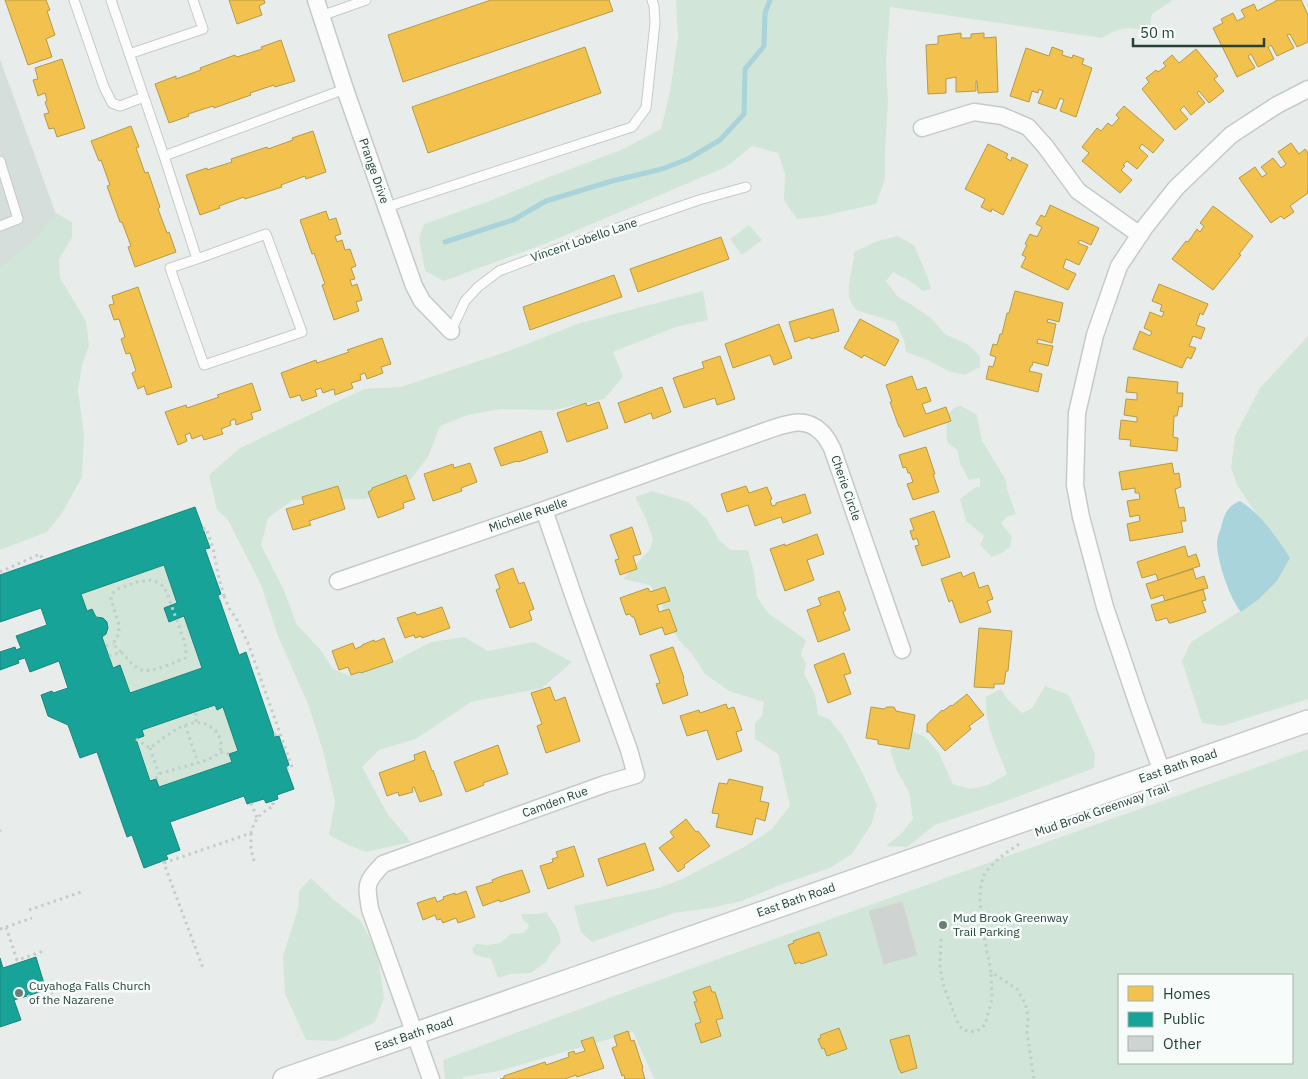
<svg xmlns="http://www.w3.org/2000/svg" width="1308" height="1079" font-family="'IBM Plex Sans',sans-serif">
	<rect width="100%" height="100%" fill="#e8edeb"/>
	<!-- built -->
	<path fill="#d6dedb" d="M0,59L67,245L0,270Z"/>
	<!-- green -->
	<path fill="#d1e6d8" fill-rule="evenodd" d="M676,0H1173L1152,14L1149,31C1126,27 1123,26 1102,38L890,7L886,62L888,104L885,150V179L876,204L823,216L797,219L784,200L785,174L778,153L752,146L726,167L547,243L444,281L425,271L419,238L424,224L492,200L549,177L621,150L661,129L670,92L678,37Z
		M56,213L72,222V238L59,259L60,278L86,321L89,346L82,365L78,390L84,435L82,477L62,513L47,532L0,550V267L4,265L39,236Z
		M749,225L762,240L742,255L730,239Z
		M897,236L914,245L928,278L931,289L923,291L908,280L893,272L886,281L898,297L912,305L931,318L945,334L967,344L980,356V367L965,375L948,371L928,360L906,352L904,340L895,322L856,310C854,306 849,301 849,296C847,282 854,266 854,252L875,242Z
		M703,291L708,320L676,327L613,352L623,377L604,399L553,410L500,409L468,415L440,426L428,457L410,480L365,499L293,500L268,518L261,545L284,590L297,625L320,649L333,669L350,676L389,664L431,642L464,637L488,651L534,642L572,662L542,688L471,702L416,739L379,750L362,767L387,813L411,842L366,852L348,845L329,835L335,801L323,751L308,704L278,636L261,585L228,520L217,510L209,475L240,448L364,389L401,387L509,351L580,323Z
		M1308,336V699L1222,726L1202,723L1182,661L1191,642L1259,599L1277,581L1289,558L1272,531L1252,508L1237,485L1231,468L1235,436L1260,388Z
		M961,406L977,415L982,441L1006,480L1007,489L1016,514L1007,517L1001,523L1012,537L1010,547L1002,553L992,557L980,545L984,536L966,521L960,499L976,487H980V478L969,480L960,463L958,451L947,442L946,416L955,407Z
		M652,491L688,502L707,519L719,540L731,550H748L754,572L757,597L768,613L806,640L801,655L806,663L804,674L815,694L818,715L830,719C833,725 838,729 842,735C855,758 867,781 877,805L872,823L852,854L830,868L780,885L742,901L711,908L674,913L592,942L581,932L574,906L659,888L680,880L744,847L772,829L790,806L778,754L755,739V723L762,716L764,702L729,691L705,674L692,654L678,639L668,621L659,599L650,585L623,579L650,549L653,539L646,519L635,497Z
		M164,565L177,603L164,608L169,622L184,616L202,668L130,693L113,668L102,637L106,634L96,617L92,609L87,611L81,594Z
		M1045,686L1069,695L1095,754L1094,768L1009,800L935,825L907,847L886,846L901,834L913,819L909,792L897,771L890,750L910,730L925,737L939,753L953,784L970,789L988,785L1007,774C998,749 984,725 986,697L1001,689L1009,701L1022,713L1032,708Z
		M215,705L217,710L223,707L238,751L232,762L159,787L150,781L136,739L144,736L142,730Z
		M1308,749V1079H654L633,1032L499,1071L463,1077V1079H445L443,1060L634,989ZM1119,975H1292V1063H1119Z
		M311,878L334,900L360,920L377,951L384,998L375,1022L336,1041L306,1040L285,994L283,956L298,909L299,891Z
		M546,912L558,930L561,942L552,952L546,962L531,973L510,974L498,978L491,959L482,957L474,954L472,949L476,944L487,945L500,943L511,934L523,933L528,928L529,925L523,920L521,914H538Z"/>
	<!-- water -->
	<path fill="#a9d4db" d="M1240,501C1262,515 1276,536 1290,558L1277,581L1259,599L1241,612C1230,599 1217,561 1217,543C1217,538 1219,533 1221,528C1224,515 1227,506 1240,501Z"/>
	<!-- homes -->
	<path fill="#f2c14e" stroke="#b49b48" d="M5,0H46L50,10L47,11L55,35L46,39L52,57L28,65Z
		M229,0H264L265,3L259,6L262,15L237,24Z
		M491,0H609L613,11L403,82L388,35Z
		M1276,0H1301L1308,15V42L1297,47L1290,34L1287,35L1294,48L1277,56L1271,45L1268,47L1274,59L1258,67L1251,54L1248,56L1255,68L1237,77L1213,28L1223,23L1221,19L1233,13L1237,21L1245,17L1241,10L1254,4L1257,11L1276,1Z
		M961,33V38H971V34L984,33V38L996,37L998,92L978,93L977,81H976V91L956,92V77L946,79V93L928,94L926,45L938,44V36Z
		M281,40L295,81L275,87L274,85L250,93L251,95L214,108L213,106L188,114L189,116L169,123L155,84L176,76V79L201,70L200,68L235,55L237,57L262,49L261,47Z
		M585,47L601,93L428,153L412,107Z
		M1052,47L1063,51L1062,55L1072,58L1073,55L1084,59L1082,64L1092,68L1076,117L1060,111L1064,100L1060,98L1056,109L1038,103L1043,91L1039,89L1038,93L1032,91L1029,102L1010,96L1026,48L1049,56Z
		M1196,49L1218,76L1214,79L1224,91L1209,103L1199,91L1197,93L1205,103L1191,115L1184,106L1180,110L1188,119L1175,130L1142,89L1149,82L1146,78L1156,70L1158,72L1166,66L1163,63L1172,55L1179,63Z
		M62,59L85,128L57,137L54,128L49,129L44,114L49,113L45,102L47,101L45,93L38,96L33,80L38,79L35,68Z
		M1124,106L1164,140L1153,153L1142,144L1139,148L1148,156L1137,169L1127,161L1123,165L1125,166L1121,170L1132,180L1120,193L1082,161L1089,153L1082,147L1097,128L1101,131L1108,123L1112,126L1119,118L1116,115Z
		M131,126L139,147L136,148L145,173L148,172L160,207L158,209L167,233L169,232L176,252L135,267L128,247L131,246L122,222H120L107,186L110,185L101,160L99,161L91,141Z
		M313,131L326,172L306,179L305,176L281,185L282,187L245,199L244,197L219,206L220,208L200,215L186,175L207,168V170L232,162L231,159L267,147L268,149L293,140L292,138Z
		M1291,143L1299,154L1305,149L1308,153V191L1307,192L1308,193L1290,206L1294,212L1284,219L1281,216L1271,223L1239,178L1255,167L1262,177L1267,174L1261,167L1273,158L1281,168L1286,164L1278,152Z
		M988,144L1008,154L1006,158L1011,161L1012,157L1028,165L1003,215L992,209L991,212L981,207L985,199L965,189Z
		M1050,205L1099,228L1091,245L1080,240L1078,243L1088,247L1079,265L1066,259L1063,268L1076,274L1068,290L1021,267L1026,257L1022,255L1027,245L1025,244L1030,234L1037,237L1042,227L1036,224L1041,215L1045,217Z
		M1213,206L1253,236L1239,254L1241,255L1213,290L1172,259L1186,241L1188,242L1197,229L1200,232L1204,226L1200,223Z
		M326,211L329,220L336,218L341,234L335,236L337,242L342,240L345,250L350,249L356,266L351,268L355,279L350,280L352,286L357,284L362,300L356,302L359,311L334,320L322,285L325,284L314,253L312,254L300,220Z
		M721,237L729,259L638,292L630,269Z
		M614,275L622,297L530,330L523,307Z
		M1159,284L1208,304L1203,315L1200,313L1196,325L1205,328L1201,339L1193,336L1189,346L1196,348L1191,359L1187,357L1182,368L1133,349L1140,331L1150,336L1152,332L1144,328L1150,312L1162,317L1164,312L1160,311L1162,305L1152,301Z
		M138,287L172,387L147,395L144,386L138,389L132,373L136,371L130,353L126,354L121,339L125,337L119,319L114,320L109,305L114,304L112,296Z
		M1015,291L1063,303L1059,322L1048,319L1047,322L1056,324L1052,343L1038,339L1037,343L1053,346L1048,366L1033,362L1032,366H1031L1029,371L1042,374L1038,392L986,379L989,366L993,367L996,357L990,355L993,344L997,345L1000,334H1002L1007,313H1009Z
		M833,309L839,331L811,339L810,337L795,342L789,322Z
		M860,319L899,340L885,366L864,355L862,358L844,348Z
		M779,324L792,358L774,365L770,355L733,368L725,344Z
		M382,338L391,364L381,367L383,373L367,379L365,373L360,375L361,380L351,383L353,388L335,395L334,389L323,393L321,388L315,390L317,396L302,401L300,395L290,398L281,373L316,360L317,363L349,352L347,350Z
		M720,356L735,399L717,405L715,398L684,408L673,378L704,368L702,362Z
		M912,376L917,390L926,387L931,401L922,404L926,414L946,407L951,421L904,437L900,427H899L890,402H892L886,385Z
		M1128,377L1178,382L1177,393H1183L1182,407L1179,406L1177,416H1174L1173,437L1178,438L1177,451L1130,446L1131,440L1119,439L1121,420L1137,422V417L1124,415L1126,399L1137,400V393L1126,392Z
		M252,383L261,410L251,413L253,419L236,425L235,419L230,421L231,425L221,429L223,434L204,440L202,435L192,439L190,433L185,435L187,441L178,445L165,412L186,405L187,408L219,397L217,395Z
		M662,387L671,412L653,419L651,413L625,423L618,403Z
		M599,402L608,428L567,442L557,413L586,403L587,406Z
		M541,431L548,452L518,462L517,461L501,466L494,448Z
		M926,447L935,474H933L939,492L913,500L907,484L913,482L910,473H908L906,467L903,468L899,455Z
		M470,463L477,482L461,488L462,491L433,501L424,474L453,464L454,468Z
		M1172,463L1174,474L1179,473L1181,487L1175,489L1179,508L1184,507L1186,521H1181L1183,532L1130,541L1127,524L1140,521L1139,515L1130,517L1127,501L1140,499L1139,493H1135V488L1122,490L1119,472Z
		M406,475L415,499L403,503L404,508L378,518L368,492L372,490V488Z
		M338,486L345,509L309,521L311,525L293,530L286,509L304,504L302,497Z
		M746,486L749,493L767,487L772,499L770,500L772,506L776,505V503L805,494L811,513L783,523L781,517L755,526L748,505L727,512L721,494Z
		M934,511L950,557L922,566L915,546L919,545L917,538L913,540L910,531L914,530L910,519Z
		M632,527L641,554L633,556L637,569L620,575L615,560L619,559L610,535Z
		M817,534L824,554L807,560L814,580L785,591L770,549L785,544V546Z
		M1185,546L1188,557L1196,554L1200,566L1158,580L1156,574L1142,578L1137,562Z
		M513,568L519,584L524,582L534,609L529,611L532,620L510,628L496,590L500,588L495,575Z
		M1193,569L1196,579L1204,576L1208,588L1165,601L1163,595L1151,599L1146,584Z
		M961,572L963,577L974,572L979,588L988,585L993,599L987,601L991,612L960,623L952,600L949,602L941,579Z
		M665,587L670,601L657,605L659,612L669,609L677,631L665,635L662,627L640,635L634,617H632L630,614L626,615L620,598L648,588L650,592Z
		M1203,589L1206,600L1202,601L1206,612L1171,623H1169L1167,618L1156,621L1151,605Z
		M839,591L846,610L843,612L850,630L818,642L807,610L821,605L818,598Z
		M442,607L450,628L422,638L421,636L415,638L414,635L405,638L397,618L415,612L417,615Z
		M979,628L1012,631L1008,671H1006L1004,684H994V688L974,687Z
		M384,638L393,662L361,673L360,672L351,675L348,667L339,670L332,651L353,643L355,649L362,646V645L374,640L375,642Z
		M673,647L684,678L683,679L688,695L663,704L656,684L660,683L650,655Z
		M844,653L851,673L844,675L851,694L828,703L814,665Z
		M550,687L555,701L565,697L580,741L546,753L537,726L542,724L531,693Z
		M967,694L984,715L969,726L971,729L945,751L929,732H927V724L942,710L943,711L951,705L952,706Z
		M726,704L728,709L734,707L742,730L736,732L742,751L717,760L707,730L687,736L680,716L699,710L700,713Z
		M871,707L884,709L887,707H894L896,711L915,715L909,749L878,744V740L866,738Z
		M498,745L508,774L483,783L484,785L466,792L454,762Z
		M425,751L432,771L433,770L442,795L420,802L414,787L412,788L413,792L399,796L398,792L387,796L379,773L415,760L414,755Z
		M729,779L763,787L760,801L769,803L765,821L756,818L752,835L716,827L719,814L712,813L719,783L727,784Z
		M686,819L696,832L698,831L710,846L684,865L685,867L678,872L659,848L674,837L670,832Z
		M645,843L654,870L607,886L598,859Z
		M574,846L584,876L548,889L540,866L553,862L552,859L558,857L556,852Z
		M522,870L530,892L500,902L499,900L483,906L476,887L493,882L492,880L502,876Z
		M466,891L475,917L458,923L456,918L443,923L441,919L437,920L435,915L423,920L417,903L435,897L437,902L444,899L443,897L455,893V895Z
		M819,932L827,955L801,964L800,962L795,964L788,945L794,943L793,941Z
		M710,986L712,992H715L723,1018L716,1020L721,1036L701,1043L695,1024L701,1022L694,1002L697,1001L693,992Z
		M839,1028L847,1049L827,1056L824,1048L822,1049L818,1039L821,1038L820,1035Z
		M628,1031L631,1041L634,1040L643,1068L642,1069L645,1079H625L624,1075L622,1076L612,1048L617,1046L614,1036Z
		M909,1035L917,1068L901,1073L900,1070H899L890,1040Z
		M593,1037L604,1068L577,1077L576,1075L565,1079H500L504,1078V1076L545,1062L546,1065L569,1057L568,1053L574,1051L575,1054L585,1051L581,1041Z"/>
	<!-- public -->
	<path fill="#17a398" stroke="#1b867c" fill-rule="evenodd" d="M195,507L210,548L205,549L221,594L218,595L239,655L246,652L275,737L279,736L289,765L286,767L294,789L277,795L278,799L266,803L264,799L247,804L244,796L170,822L180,850L166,855L168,859L144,868L132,835L127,837L97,752L80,758L68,725L48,716L41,695L52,691L53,693L68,688L59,661L30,672L25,658L18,660L19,663L0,670V652L15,647L16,650L21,648L16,636L47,625L41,608L0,622V575ZM164,565L177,603L164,608L169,622L184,616L202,668L130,693L120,665L113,668L102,637L106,634L108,628L107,622L103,618L96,617L92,609L87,611L81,594ZM215,705L217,710L223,707L238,751L229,754L232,762L159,787L156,779L150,781L136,739L144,736L142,730Z
		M36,957L46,990L14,1000L21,1020L0,1027V958L3,968Z"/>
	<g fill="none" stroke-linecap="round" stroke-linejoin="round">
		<!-- stream -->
		<path stroke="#a9d4db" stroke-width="5" d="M445,242L513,220L546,201L612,181L662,169L688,159L720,140L744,114L745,69L764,46L765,13L770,0"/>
	</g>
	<!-- building -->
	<path fill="#cfd4d2" stroke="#d1d6d4" d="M902,902L917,955L884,964L869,911Z"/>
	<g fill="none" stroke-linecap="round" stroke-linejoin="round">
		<defs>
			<path id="service" d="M74,0L104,87L112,103L120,106L144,97
				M111,0L164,156L345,89
				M321,16L366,0
				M129,54L203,29L193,0
				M164,156L197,259L170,268L204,365L302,332L266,234L197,259
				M0,161L18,219L0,226
				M387,207L632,127L646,108L655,23L654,6L652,0
				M451,331L465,301L478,287L499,271L560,248L699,200L746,187"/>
			<path id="minor" d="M316,0L345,89L414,286L422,301L451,331
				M922,128L974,112L1002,116L1028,127L1045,146L1078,191L1140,235
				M338,581L544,510L768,430C787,424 805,416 821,432C826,436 829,443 832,448L902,650
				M1162,772L1138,705L1105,607L1081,517L1075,485L1077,413L1095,335L1119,266L1145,227L1176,188L1231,135L1277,105L1308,89
				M431,1079L370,909C366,884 365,883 383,864L605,784L636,775L629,750L577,606L544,510"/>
			<path id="tertiary" d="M284,1079L569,980L1308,721"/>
		</defs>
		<!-- service casing -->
		<use href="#service" stroke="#c5cac8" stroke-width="11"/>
		<!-- minor casing -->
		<use href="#minor" stroke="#c5cac8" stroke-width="19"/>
		<!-- tertiary casing -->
		<use href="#tertiary" stroke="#c5cac8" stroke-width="24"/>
		<!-- path -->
		<path stroke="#c3ccca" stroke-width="3" stroke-dasharray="2.5 4" stroke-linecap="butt" d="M203,529L206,528L213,548L218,574L224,596L219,598
			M0,572L40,554L43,560
			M224,596L229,608L236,618L248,643L292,767L287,769
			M106,646L113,644
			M109,656L121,652C127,658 132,665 139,669C149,675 175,662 185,658L186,652L185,643L168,596L164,587L157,582L150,580L137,582L118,589L113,593L111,599L119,625V633L113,644L121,652
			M196,722V712
			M185,725L198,762
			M274,735L280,733
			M136,739L150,748C167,736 194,710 215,730C221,737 222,743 220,752
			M150,748L159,774
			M156,779L159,774L207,760L215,756L220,752L229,754
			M251,803L257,818
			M0,831L1,830
			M251,833V850L254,861
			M1019,844C1007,852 995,860 986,872C972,891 987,950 991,972L1017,989L1025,1003L1028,1016L1027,1033L1034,1079
			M163,861L203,968
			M164,863L251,833C254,820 261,812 274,806L272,801
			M29,910L84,891
			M6,927L32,918
			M0,929L6,927L17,960L44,951
			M941,939L940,967L943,984L957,1021L962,1029L970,1032L977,1031L985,1025L992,999L991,972
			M28,995L30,999L58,991"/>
		<!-- service -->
		<use href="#service" stroke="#fcfcfc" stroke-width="9"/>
		<!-- minor -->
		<use href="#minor" stroke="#fcfcfc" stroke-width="16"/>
		<!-- tertiary -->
		<use href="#tertiary" stroke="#fcfcfc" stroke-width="21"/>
	</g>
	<!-- markers -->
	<g fill="#697e78" stroke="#f7fbf9" stroke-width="2">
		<circle cx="943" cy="925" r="5"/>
		<circle cx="19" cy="993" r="5"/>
	</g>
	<g text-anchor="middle" stroke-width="5" stroke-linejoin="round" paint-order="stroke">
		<!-- street labels -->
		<g font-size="12" fill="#24423a" stroke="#f7fbf9">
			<text transform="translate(374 171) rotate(71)" y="4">Prange Drive</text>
			<text transform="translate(584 240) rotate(-19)" y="4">Vincent Lobello Lane</text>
			<text transform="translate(846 488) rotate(71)" y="4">Cherie Circle</text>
			<text transform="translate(528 515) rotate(-19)" y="4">Michelle Ruelle</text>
			<text transform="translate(1178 766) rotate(-19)" y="4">East Bath Road</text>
			<text transform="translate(555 802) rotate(-20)" y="4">Camden Rue</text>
			<text transform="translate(1102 810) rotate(-19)" y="4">Mud Brook Greenway Trail</text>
			<text transform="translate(796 900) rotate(-19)" y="4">East Bath Road</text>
			<text transform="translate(414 1034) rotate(-19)" y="4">East Bath Road</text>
		</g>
		<!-- poi labels -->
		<g font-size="12" fill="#24423a" stroke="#f7fbf9" text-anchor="start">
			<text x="953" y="922">Mud Brook Greenway<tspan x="953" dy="14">Trail Parking</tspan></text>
			<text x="29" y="990">Cuyahoga Falls Church<tspan x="29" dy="14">of the Nazarene</tspan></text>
		</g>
	</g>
	<!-- legend -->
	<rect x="1118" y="974" width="175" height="90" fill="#f7fbf9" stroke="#a3b1ad"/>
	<rect x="1128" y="986" width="25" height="15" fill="#f2c14e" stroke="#a3b1ad"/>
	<text x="1163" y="999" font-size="15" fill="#24423a">Homes</text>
	<rect x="1128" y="1012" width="25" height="15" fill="#17a398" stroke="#a3b1ad"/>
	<text x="1163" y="1024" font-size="15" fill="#24423a">Public</text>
	<rect x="1128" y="1036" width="25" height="15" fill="#cfd4d2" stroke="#a3b1ad"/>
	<text x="1163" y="1049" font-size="15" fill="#24423a">Other</text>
	<!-- scale -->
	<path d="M1133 38v8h131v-8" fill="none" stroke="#24423a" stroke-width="2.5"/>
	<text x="1140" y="38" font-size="15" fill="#24423a" stroke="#f7fbf9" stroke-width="4" paint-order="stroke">50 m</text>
</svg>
